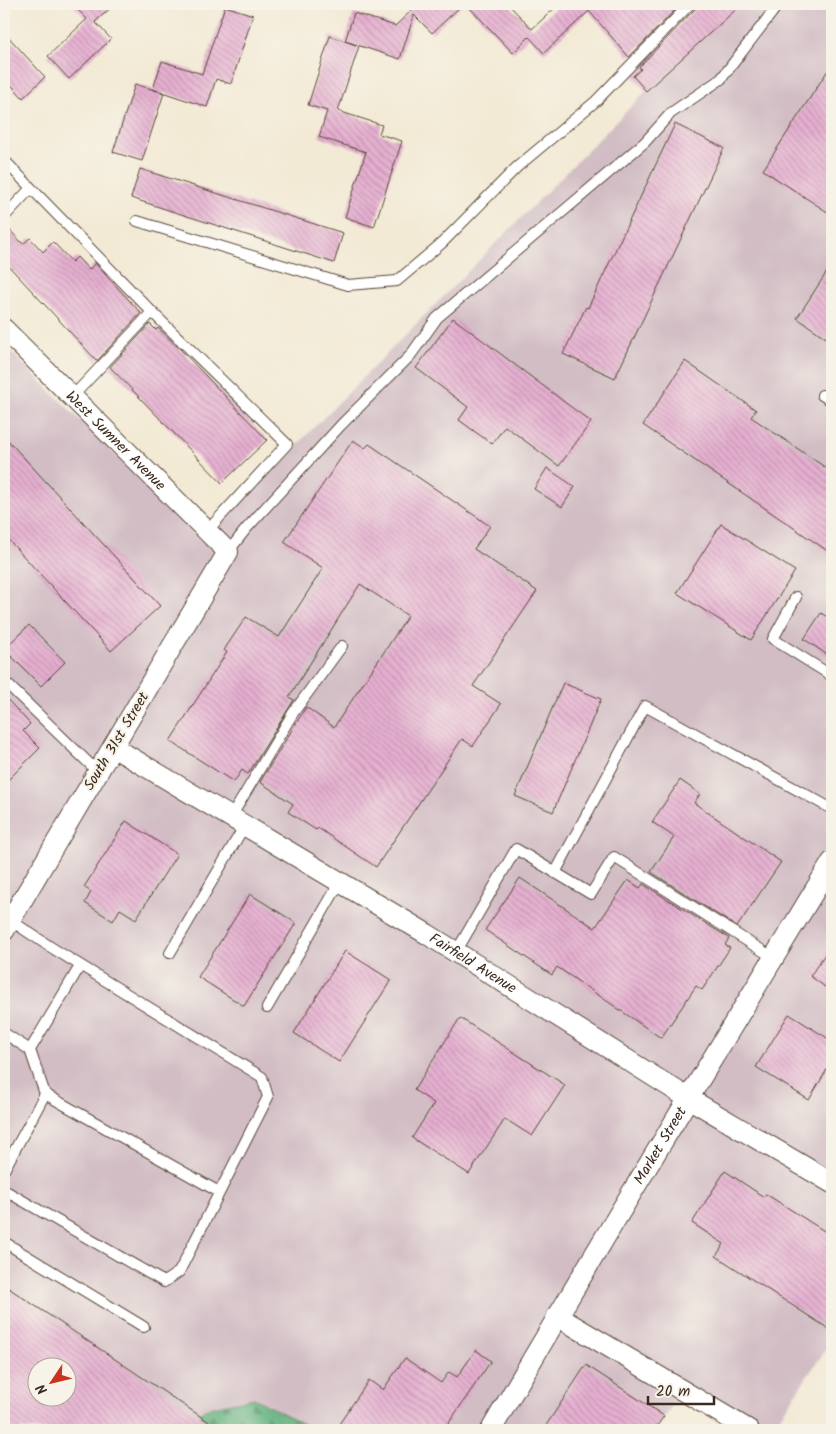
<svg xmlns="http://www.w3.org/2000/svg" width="836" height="1434" font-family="Kalam,sans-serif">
	<defs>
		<pattern id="forest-firs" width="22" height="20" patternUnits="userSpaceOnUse" patternTransform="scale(1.25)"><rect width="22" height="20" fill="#60b17e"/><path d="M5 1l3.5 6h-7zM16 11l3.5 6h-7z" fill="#509067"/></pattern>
		<pattern id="building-back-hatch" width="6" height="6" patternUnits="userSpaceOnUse" patternTransform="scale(1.25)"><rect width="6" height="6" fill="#e6b0d1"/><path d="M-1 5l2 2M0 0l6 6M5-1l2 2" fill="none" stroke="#bc8fa9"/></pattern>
	</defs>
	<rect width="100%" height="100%" fill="#f7f3e8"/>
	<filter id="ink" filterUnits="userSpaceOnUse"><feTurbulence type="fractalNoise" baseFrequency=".02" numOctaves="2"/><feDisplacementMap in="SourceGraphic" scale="10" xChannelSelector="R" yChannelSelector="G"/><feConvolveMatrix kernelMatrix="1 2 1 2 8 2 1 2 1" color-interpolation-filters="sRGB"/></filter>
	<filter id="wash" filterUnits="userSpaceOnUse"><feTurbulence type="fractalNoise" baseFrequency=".0096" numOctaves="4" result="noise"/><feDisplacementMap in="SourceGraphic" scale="20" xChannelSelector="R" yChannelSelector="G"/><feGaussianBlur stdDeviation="1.12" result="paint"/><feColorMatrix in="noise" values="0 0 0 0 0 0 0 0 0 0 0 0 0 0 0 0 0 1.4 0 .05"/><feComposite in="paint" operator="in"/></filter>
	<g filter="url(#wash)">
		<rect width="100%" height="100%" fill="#f3ead5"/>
		<!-- industrial -->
		<path fill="#d2bdc5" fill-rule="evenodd" d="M732,4H832V1340L771,1430H753L683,1390L656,1430H509L495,1421L489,1430H315L254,1398L204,1409L192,1430H4V345L202,541ZM38,1366H68V1396H38Z"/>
		<!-- forest -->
		<path fill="url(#forest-firs)" stroke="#4e6e4e" d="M254,1398L315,1430H192L204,1409Z"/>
		<g id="blocks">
			<!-- building -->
			<path fill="url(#building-back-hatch)" fill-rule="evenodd" d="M72,4H115L95,22L111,39L69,79L48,56L87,19Z
				M404,4H463L432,33L414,15L400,59L345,41L354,13L395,26L411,11Z
				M466,4H508L532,29L559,4H681L629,57L589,11L544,53L529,37L513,53Z
				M697,4H742L646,91L633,76L641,69L639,67L695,9Z
				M225,6L253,15L231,84L216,79L207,107L153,89L162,61L202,74Z
				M4,32L45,77L23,98L4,77Z
				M330,36L359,46L338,111L382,125L379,134L402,141L374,227L345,217L366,152L319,137L327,111L308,105Z
				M832,64V215L763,170Z
				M135,84L164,93L142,161L113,152Z
				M675,124L724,148L615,378L563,354L586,307L588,308Z
				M140,169L343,233L334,263L131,198Z
				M4,224L23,244L30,238L43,252L53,242L72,262L77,257L89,270L95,263L141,313L97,361L4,261Z
				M832,264V342L797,318Z
				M453,318L591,422L559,466L505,426L492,444L459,420L468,407L416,368Z
				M150,324L156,330L158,328L182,351L267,440L222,483L110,367Z
				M685,361L756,410L751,417L832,472V554L643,425Z
				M4,436L160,606L111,651L4,535Z
				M353,440L365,448L369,444L490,526L474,549L537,591L473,686L501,704L473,746L462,739L376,867L318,828L316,830L288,812L293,804L260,782L306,707L334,727L408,616L360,584L289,697L294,700L248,774L242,770L234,782L170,741L227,652L224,650L246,617L279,637L323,568L284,542Z
				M547,468L575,487L562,507L534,489Z
				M721,524L795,571L751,640L677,593Z
				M821,613L832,620V658L804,639Z
				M29,625L65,662L41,686L4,649Z
				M563,683L601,699L553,812L515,796Z
				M4,696L30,724L23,731L40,748L4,784Z
				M680,780L700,794L694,803L781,862L737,927L651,872L674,837L652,822Z
				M126,821L177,854L136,919L120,909L113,921L85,903L91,892L84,887Z
				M520,878L595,928L628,880L640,888L643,884L729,938L725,945L730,948L702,990L696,986L661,1038L557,967L552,975L485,930Z
				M250,894L296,923L244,1006L198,977Z
				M832,944V992L810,976Z
				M345,951L391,980L339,1062L294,1033Z
				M789,1014L832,1041V1061L809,1100L756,1067Z
				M460,1018L565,1085L532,1136L505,1119L469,1174L412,1138L434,1103L414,1090Z
				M725,1171L764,1197L766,1194L832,1236V1331L716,1256L724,1244L692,1223Z
				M4,1285L221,1430H4ZM38,1366H68V1396H38Z
				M476,1350L491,1361L444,1430H335L369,1380L383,1390L405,1358L441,1383L449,1372L457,1377Z
				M586,1365L664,1416L654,1430H543Z"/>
		</g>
	</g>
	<g filter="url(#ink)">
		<use href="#blocks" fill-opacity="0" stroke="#574739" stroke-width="1"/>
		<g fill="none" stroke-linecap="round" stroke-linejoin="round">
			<defs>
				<path id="lane" d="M4,160L31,188L4,217
					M31,188L152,312L72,397
					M137,221L348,285L397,281L442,243L517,167L596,101L690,4
					M152,312L287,444L207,531
					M822,395L832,401
					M228,552L246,529L341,425L410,356L437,318L645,142L671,113L721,79L774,10L776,4
					M796,597L773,639L832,676
					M4,681L98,772
					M231,817L293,713L342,646
					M555,873L645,706L832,809
					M456,952L516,849L591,894L614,857L774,958
					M170,953L245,825
					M267,1008L340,882
					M4,1033L30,1050L45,1094L219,1192
					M30,1050L80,966
					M4,1170L45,1094
					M4,1190L164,1282L179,1272L268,1097L262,1077L49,946L10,920
					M4,1242L144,1327"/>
				<g id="street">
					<path id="s1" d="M4,329L228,552L4,931"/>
					<path id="s2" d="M113,747L427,934L688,1098L832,1183"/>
					<path d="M557,1316L749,1430"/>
					<path id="s3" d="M491,1430C602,1239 717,1051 832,862"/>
				</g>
			</defs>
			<!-- lane casing -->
			<use href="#lane" stroke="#574739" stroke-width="12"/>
			<!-- street casing -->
			<use href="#street" stroke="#574739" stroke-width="22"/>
			<!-- lane -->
			<use href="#lane" stroke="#fff" stroke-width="10"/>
			<!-- street -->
			<use href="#street" stroke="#fff" stroke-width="20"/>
		</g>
	</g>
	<g text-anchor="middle" stroke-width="4.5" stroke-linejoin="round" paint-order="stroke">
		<!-- street labels -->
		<g font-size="15" fill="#3b2a1e" stroke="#f7f3e8">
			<text dy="5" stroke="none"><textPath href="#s1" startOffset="158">West Sumner Avenue</textPath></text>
			<text transform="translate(116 741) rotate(-59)" y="5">South 31st Street</text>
			<text dy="5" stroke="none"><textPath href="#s2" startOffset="420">Fairfield Avenue</textPath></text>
			<text dy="5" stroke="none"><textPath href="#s3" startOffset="331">Market Street</textPath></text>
		</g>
	</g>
	<!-- margin -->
	<rect width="836" height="1434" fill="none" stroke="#f7f3e8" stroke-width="20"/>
	<!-- north arrow -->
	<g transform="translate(52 1382) rotate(235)"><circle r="24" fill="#f7f3e8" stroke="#aca397"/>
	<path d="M0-4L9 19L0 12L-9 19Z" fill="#c8321e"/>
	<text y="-8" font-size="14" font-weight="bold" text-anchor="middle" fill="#3b2a1e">N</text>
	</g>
	<!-- scale -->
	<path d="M648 1396v8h66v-8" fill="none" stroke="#3b2a1e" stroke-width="2.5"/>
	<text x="656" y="1396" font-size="15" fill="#3b2a1e" stroke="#f7f3e8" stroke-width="4" paint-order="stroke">20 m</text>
</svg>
